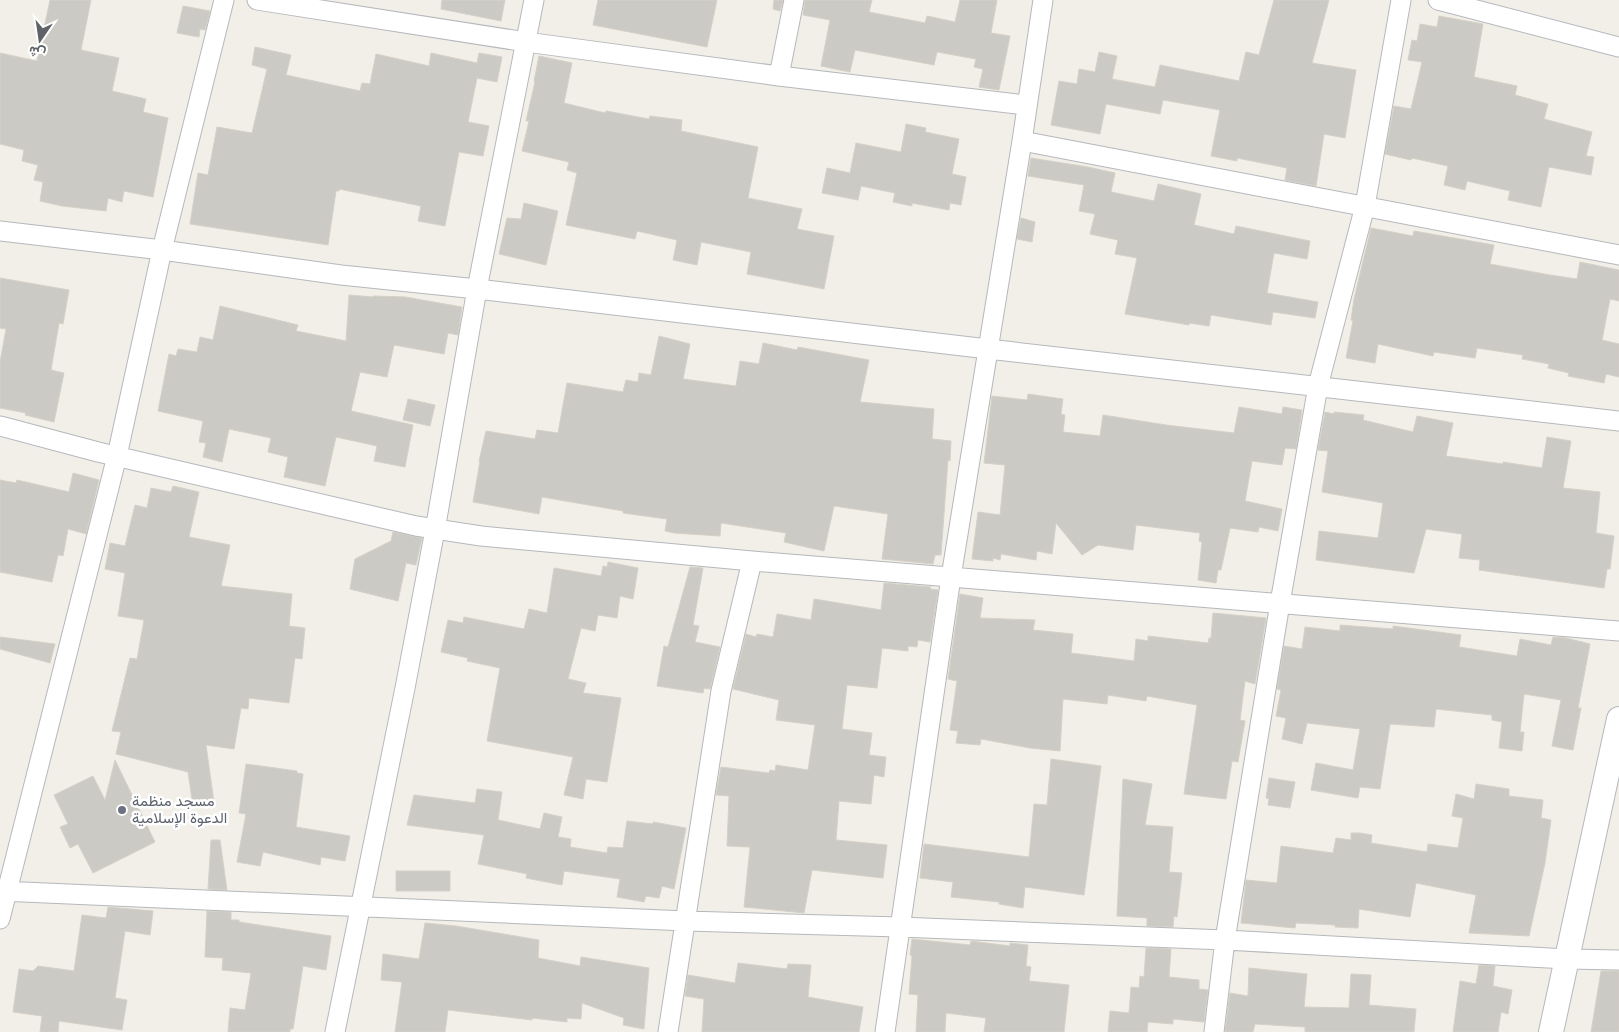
<svg xmlns="http://www.w3.org/2000/svg" width="1619" height="1032" font-family="'Fira Sans',Vazirmatn,sans-serif">
	<rect width="100%" height="100%" fill="#f1efe8"/>
	<!-- building -->
	<path fill="#cccac5" stroke="#d6d1c6" d="M50,0H91L81,50L119,58L112,91L146,99L143,112L168,118L153,197L124,191L122,202L108,198L106,211L62,206L40,201L43,182L34,180L38,165L22,161L24,150L0,144V53L37,61Z
		M442,0H505L501,21L441,9Z
		M598,0H717L707,47L593,25Z
		M774,0H783L780,11L773,9Z
		M805,0H872L869,12L925,23L927,16L955,22L960,0H997L991,33L1010,36L999,90L979,87L983,69L974,67L976,59L937,52L934,65L855,50L850,72L821,66L830,20L803,15Z
		M1274,0H1329L1312,63L1356,70L1345,138L1324,134L1316,186L1285,180L1287,168L1237,158V161L1211,156L1220,110L1163,100L1160,114L1106,104L1100,134L1051,125L1059,81L1077,84L1079,69L1095,72L1099,52L1117,56L1112,79L1155,87L1160,65L1239,81L1246,52L1259,55Z
		M183,6L210,11L205,30L200,29L199,37L177,33Z
		M1439,16L1483,24L1474,77L1517,86L1515,95L1548,104L1544,119L1592,132L1586,156L1594,157L1591,175L1549,167L1541,207L1508,200L1510,191L1467,181L1465,190L1444,185L1448,166L1412,158L1411,160L1385,154L1394,106L1411,109L1422,62L1408,60L1412,40L1417,41L1420,24L1437,27Z
		M255,47L291,55L286,75L360,91L362,83L370,84L376,54L429,66L431,53L477,63L479,53L502,57L497,82L477,78L468,122L489,126L483,156L459,152L445,226L418,221L421,206L339,189V191H336L328,245L190,224L198,173L208,175L217,127L252,133L267,69L252,65Z
		M539,56L572,63L564,103L605,113L606,111L649,119L650,116L682,120L681,131L758,147L748,198L802,209L797,229L834,236L824,289L747,274L751,252L701,242L697,265L673,260L677,240L637,231L635,239L566,225L577,173L567,170L569,162L522,151L529,121H526L535,82L534,81Z
		M906,124L926,128L925,132L959,139L952,174L966,177L961,205L950,203L949,210L912,203V206L893,202L895,193L861,186L858,200L822,193L827,168L850,173L856,143L901,152Z
		M1031,158L1088,167L1115,173L1111,192L1154,201L1158,184L1201,194L1194,225L1234,234L1236,226L1310,241L1307,259L1274,253L1267,293L1318,302L1315,318L1273,312L1271,325L1211,315L1209,326L1189,323V325L1125,314L1137,258L1115,254L1118,240L1090,234L1095,214L1079,211L1084,185L1028,176Z
		M524,203L558,211L546,265L499,254L507,218L521,219Z
		M1021,218L1035,222L1032,242L1017,239Z
		M1371,228L1413,236L1414,231L1494,245L1490,264L1550,275L1577,279L1580,262L1619,270V301L1610,299L1602,340L1619,344V377L1606,374L1604,383L1568,376L1569,373L1548,368L1549,364L1522,359L1523,355L1477,348L1475,358L1434,352L1433,356L1378,344L1375,363L1346,358L1353,321L1351,320L1354,299Z
		M0,278L69,290L63,324L59,323L51,370L64,373L54,422L25,415L26,413L0,408V362L6,329L0,328Z
		M349,295L373,297V296L405,297L462,307L458,335L448,333L444,354L394,345L387,377L360,372L351,411L413,425L405,467L374,461L377,446L336,437L325,486L284,477L288,457L268,452L271,438L229,429L222,462L203,457L206,443L199,442L203,421L158,411L169,354L176,356L178,349L197,352L200,337L213,340L220,306L298,325L296,331L346,341Z
		M659,336L690,344L683,379L736,386L740,361L759,364L763,343L797,350L798,347L869,360L860,402L934,409L932,439L951,441L950,461L948,460L941,555H935L933,564L882,559L888,514L834,506L824,551L784,542L786,533L721,523L720,536L674,533L665,531L667,519L623,513V511L542,497L539,514L473,502L480,461H479L486,431L535,439L537,430L558,433L567,383L623,392L626,380L638,382L639,373L651,375Z
		M1028,394L1063,399L1061,414L1065,415L1063,432L1100,436L1103,415L1166,425L1234,433L1239,407L1282,414L1283,407L1302,410L1296,449L1285,448L1282,465L1252,461L1245,501L1282,509L1278,531L1259,527L1258,532L1230,528L1221,570H1218L1216,583L1198,580L1202,542L1199,541L1200,533L1136,525L1133,550L1098,545L1082,555L1056,523L1052,554L1037,551L1036,560L1001,554L1000,560L993,558V561L972,559L978,512L1000,515L1005,465L984,463L992,396L1027,400Z
		M408,399L435,405L430,426L403,420Z
		M1325,412L1334,414V412L1364,415L1363,420L1413,432L1417,416L1453,423L1446,456L1503,464V462L1542,468L1547,437L1571,441L1563,488L1600,492L1596,533L1614,536L1610,569H1607L1604,588L1479,570L1480,560L1459,558L1462,534L1426,529L1414,573L1316,560L1319,531L1378,538L1383,503L1322,492L1328,451L1318,450Z
		M73,473L99,480L86,534L68,529L63,556L58,555L52,582L0,572V480L16,483L17,480L69,492Z
		M173,486L199,492L189,537L230,545L221,586L292,594L289,626L305,628L302,659L295,658L289,703L249,698L248,709L241,708L234,749L206,745L214,802L193,806L188,772L116,754L121,732L112,731L130,658L137,659L144,620L118,616L125,573L105,569L110,543L125,546L135,505L147,508L151,488L171,492Z
		M393,532L422,538L416,565L406,563L398,601L350,589L355,559L391,541Z
		M608,562L638,568L633,599L620,596L617,618L598,615L595,631L581,628L568,679L586,683L583,693L621,698L607,782L586,779L583,799L564,795L573,757L487,741L500,668L467,661L468,658L441,652L448,620L463,623L464,617L524,629L529,609L547,613L554,568L601,576L603,566L607,567Z
		M690,567L703,568L693,625L699,626L695,642L720,647L710,689L704,688L703,693L657,686L664,646L668,647Z
		M884,583L931,587L930,589L938,590L930,642L918,640L917,647L908,646V651L882,648L877,688L847,685L842,729L872,733L869,755L886,757L884,777L874,775L871,804L839,801L836,840L887,845L883,878L812,870L804,913L744,907L750,847L727,846L729,796L716,795L721,767L769,773L770,770L775,771L776,765L808,770L815,725L776,720L779,700L733,689L746,634L756,637L757,634L773,637L777,614L811,620L814,599L881,610Z
		M960,594L983,598L980,618L1035,620L1033,630L1073,634L1071,653L1134,661L1136,639L1148,641V636L1208,643L1209,638H1211L1213,613L1266,618L1255,684L1245,681L1240,720L1245,721L1238,762L1232,761L1226,799L1184,794L1197,705L1147,696L1146,701L1108,695L1107,704L1063,699L1060,751L1030,748L981,739L980,745L956,743L958,731L950,730L957,681L948,679Z
		M1340,625L1393,629V626L1461,635L1459,647L1517,656L1520,639L1551,645L1553,637L1566,638L1590,644L1578,708H1581L1573,750L1552,746L1561,700L1524,694L1520,732H1524L1522,751L1499,748L1502,722L1492,720V715L1436,709L1434,727L1390,724L1380,789L1360,787L1358,798L1311,790L1316,763L1353,770L1360,729L1307,723L1302,744L1282,739L1286,718L1276,716L1281,690L1277,689L1284,646L1302,649L1305,627L1340,631Z
		M0,637L55,644L50,663L0,649Z
		M1051,759L1101,766L1084,895L1025,887L1023,908L999,904V902L951,897L953,882L920,878L924,844L1029,857L1034,804L1047,805Z
		M115,760L155,842L93,873L78,844L70,848L60,827L68,824L54,795L93,776L105,800Z
		M246,764L297,771V773L303,774L296,827L350,836L345,861L321,857L320,865L263,852L260,866L237,862L246,814L239,813Z
		M1269,778L1295,782L1290,808L1268,805L1269,799L1266,798Z
		M1123,779L1152,784L1145,825L1173,827L1169,872L1182,873L1177,917L1174,916L1173,927L1147,926V918L1117,916Z
		M1476,784L1509,789V796L1543,800L1541,818L1551,820L1545,863L1529,936L1469,933L1476,895L1416,883L1410,917L1359,909L1358,928L1335,927V925L1296,923L1295,928L1241,923L1246,880L1277,883L1281,846L1333,853L1336,838L1351,840V833H1360L1372,835L1371,843L1427,852L1428,844L1458,848L1463,818L1452,816L1456,794L1474,799Z
		M477,789L502,792L498,820L540,829L544,813L562,817L558,837L571,839L570,847L607,853L608,847L623,848L627,821L653,824V822L686,828L674,889L662,886L659,898L646,896L644,902L617,897L620,879L564,871L562,885L526,878L527,874L478,864L484,835L407,825L414,795L475,803Z
		M211,840H220L227,890L208,889Z
		M396,871H450V891H396Z
		M108,907L153,911L150,935L125,931L115,998L127,1000L122,1030L59,1021L58,1032H40L42,1016L13,1012L19,969L33,971L38,966L74,971L82,915L106,918Z
		M207,911L231,912V920H239V922L331,936L326,970L303,966L293,1029H290V1032H228L230,1008L245,1010L251,973L222,970L223,958L205,957Z
		M425,923L456,926L539,940L538,958L580,966L581,957L649,968L644,1029L623,1025L624,1018L582,1003L581,1019L567,1018V1022L532,1018V1020L448,1010L445,1032H395L402,982L381,980L383,954L419,959Z
		M912,939L970,945L971,941L1010,946V943L1028,945L1026,966L1031,967L1029,981L1069,985L1064,1032H984L986,1018L946,1013L945,1032H916L918,995L909,994L912,956L910,955Z
		M1146,948L1171,949L1169,977L1199,980V989L1208,990L1204,1022L1173,1019V1024L1148,1022L1147,1032H1108L1110,1011L1129,1013L1131,987L1139,988L1140,976L1144,977Z
		M738,963L787,969L788,964L811,965L808,997L863,1007L859,1032H702L704,999L685,996L688,975L735,983Z
		M1479,965L1495,966L1493,986L1512,990L1508,1014L1501,1012L1498,1032H1453L1460,981L1476,984Z
		M1249,968L1307,974L1304,1007L1349,1008L1351,974L1371,975L1369,1005L1416,1009L1414,1032H1305V1027L1255,1024L1253,1032H1225L1230,993L1248,996Z
		M1601,971H1619V1032H1591Z"/>
	<g fill="none" stroke-linecap="round" stroke-linejoin="round">
		<defs>
			<path id="minor" d="M257,0L526,42L779,76L1026,105
				M1438,0L1619,47
				M779,76L794,0
				M1022,141L1619,255
				M0,231L162,250L341,275L477,289L988,349L1619,421
				M0,426L98,452L416,526L481,536L752,561L1619,631
				M0,891L686,921L900,927L1225,940L1567,959L1619,960
				M0,919L117,456L162,250L224,0
				M335,1032L405,688L435,530L477,289L534,0
				M668,1032L721,691L752,561
				M885,1032L951,577L1022,141L1043,0
				M1214,1032L1225,940L1280,603L1318,386L1365,206L1401,0"/>
			<path id="tertiary" d="M1551,1032L1619,719"/>
		</defs>
		<!-- minor casing -->
		<use href="#minor" stroke="#b5b8bc" stroke-width="21"/>
		<!-- tertiary casing -->
		<use href="#tertiary" stroke="#b5b8bc" stroke-width="26"/>
		<!-- minor -->
		<use href="#minor" stroke="#fff" stroke-width="19"/>
		<!-- tertiary -->
		<use href="#tertiary" stroke="#fff" stroke-width="24"/>
	</g>
	<!-- markers -->
	<circle fill="#6b7280" stroke="#fff" stroke-width="2" cx="122" cy="810" r="5"/>
	<g text-anchor="middle" stroke-width="5" stroke-linejoin="round" paint-order="stroke">
		<!-- worship labels -->
		<g font-size="15" fill="#5b616d" stroke="#fff" text-anchor="start">
			<text x="132" y="806">مسجد منظمة<tspan x="132" dy="17">الدعوة الإسلامية</tspan></text>
		</g>
	</g>
	<!-- north arrow -->
	<g transform="translate(40 40) rotate(193)" stroke="#ffffff" stroke-width="4" paint-order="stroke">
	<path d="M0-4L9 19L0 12L-9 19Z" fill="#5f6368"/>
	<text y="-8" font-size="14" font-weight="bold" text-anchor="middle" fill="#5f6368">ش</text>
	</g>
</svg>
